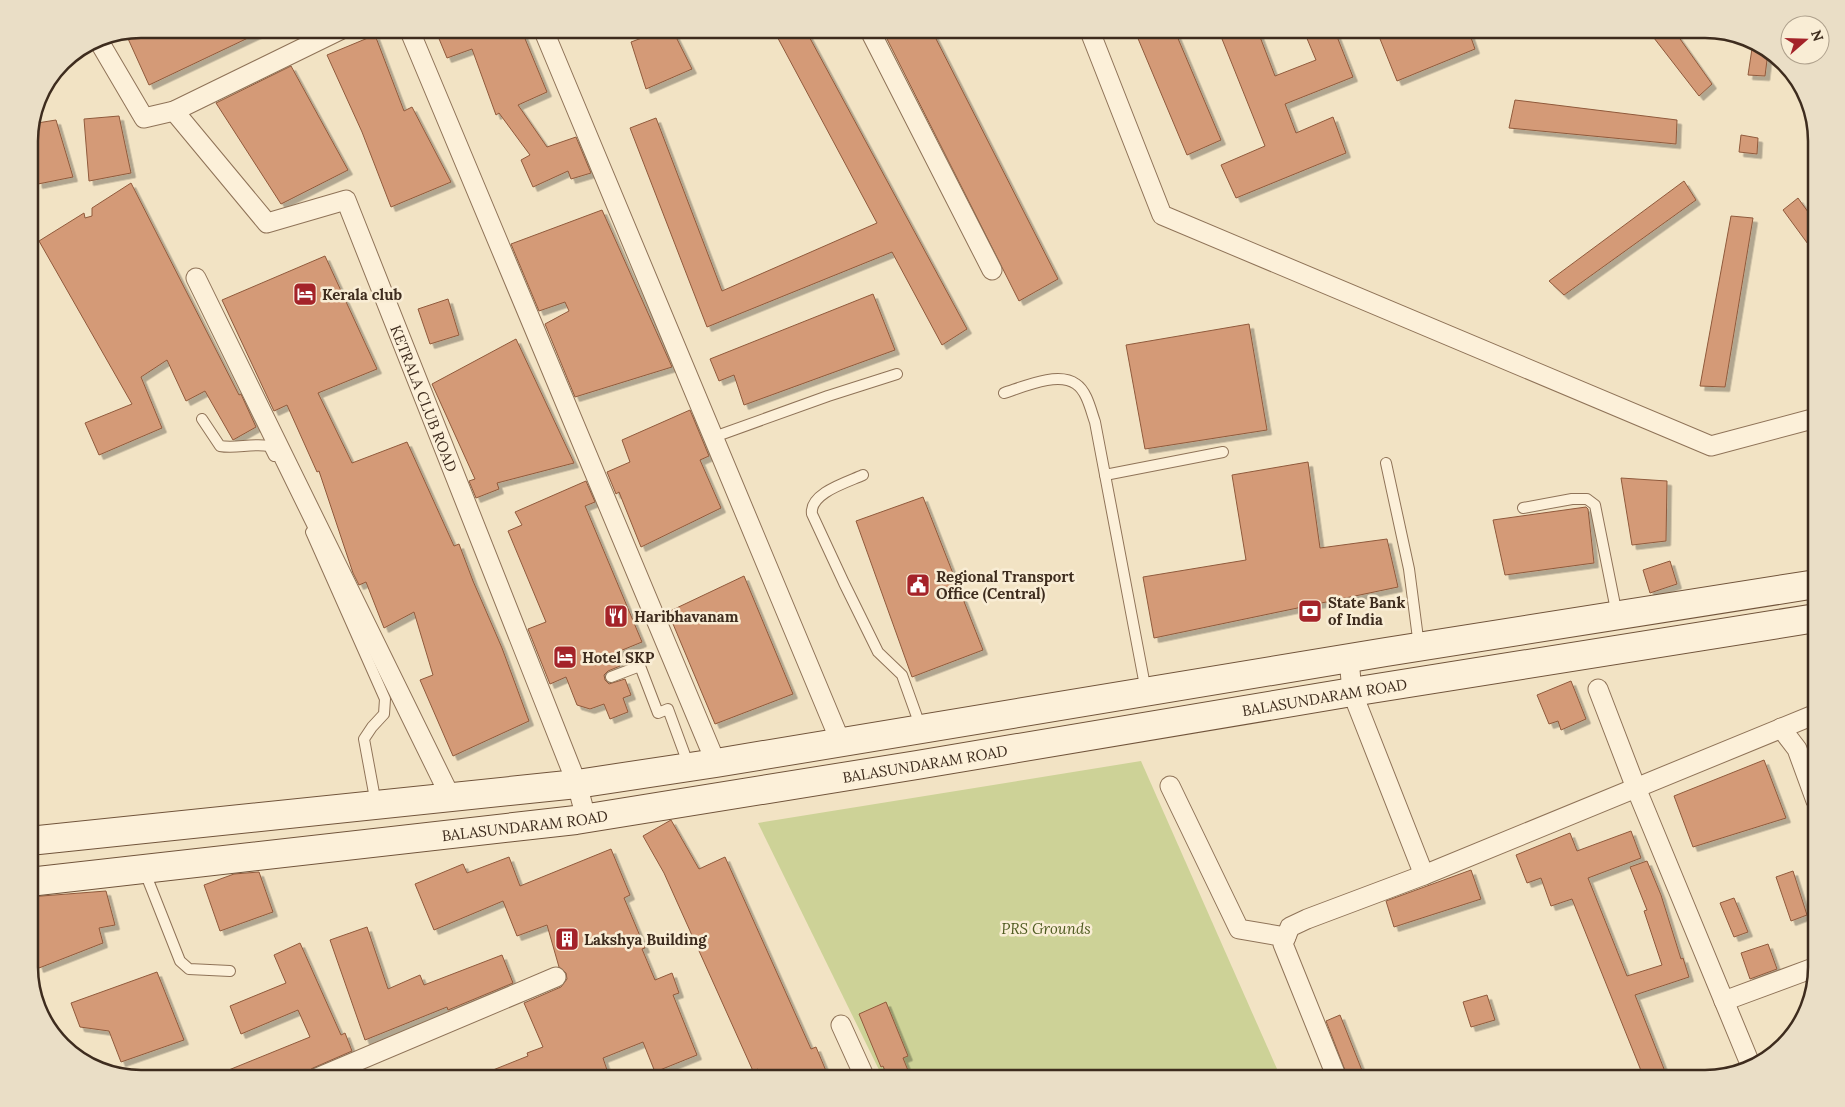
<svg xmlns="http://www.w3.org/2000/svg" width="1845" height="1107" viewBox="0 0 1845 1107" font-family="Lora,serif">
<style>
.green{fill:#cdd297}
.building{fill:#d49a77;stroke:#905a3c;filter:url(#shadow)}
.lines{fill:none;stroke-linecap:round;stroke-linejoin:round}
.lane-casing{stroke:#8f7358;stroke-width:12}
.street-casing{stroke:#8f7358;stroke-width:21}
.secondary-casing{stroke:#71543b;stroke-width:30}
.lane{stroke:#fcf0d9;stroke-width:10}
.street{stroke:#fcf0d9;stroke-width:19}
.secondary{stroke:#fcf0d9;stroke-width:28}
.labels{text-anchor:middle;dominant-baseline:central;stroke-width:5;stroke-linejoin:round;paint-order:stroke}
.poi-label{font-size:15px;font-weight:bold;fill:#3e2c1e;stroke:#f9edd5;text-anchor:start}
.street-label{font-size:15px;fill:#3e2c1e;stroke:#f9edd5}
.park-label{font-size:15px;font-style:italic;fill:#505c22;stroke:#f9edd5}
.rim{fill:none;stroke:#3e2c1e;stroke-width:2.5}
</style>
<defs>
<filter id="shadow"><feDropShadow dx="4.5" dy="4.5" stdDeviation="0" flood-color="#0004"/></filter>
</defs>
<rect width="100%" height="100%" fill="#f2e3c4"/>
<path class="green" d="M 1141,761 L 1281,1078 L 883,1078 L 758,823 Z"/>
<g class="building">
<path d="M 141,29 L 267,29 L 149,85 L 125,32 Z"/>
<path d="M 435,29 L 521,29 L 547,92 L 518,105 L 547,147 L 576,137 L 591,173 L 571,179 L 568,171 L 533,187 L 521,160 L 530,155 L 499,113 L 496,115 L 472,49 L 447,58 Z"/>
<path d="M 666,29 L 672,29 L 692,69 L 646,89 L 631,42 Z"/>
<path d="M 773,29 L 805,29 L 967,329 L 942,345 L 892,252 L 707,327 L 630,128 L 656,118 L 722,291 L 877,223 Z"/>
<path d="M 882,29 L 931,29 L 1058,279 L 1019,301 Z"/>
<path d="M 1134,29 L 1174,29 L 1221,140 L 1187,155 Z"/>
<path d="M 1218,29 L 1257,29 L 1275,76 L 1316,60 L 1303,29 L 1334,29 L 1353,77 L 1285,104 L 1296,133 L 1333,117 L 1346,153 L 1236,198 L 1221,165 L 1265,146 Z"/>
<path d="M 1376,29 L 1468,29 L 1475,49 L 1397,81 Z"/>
<path d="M 1647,29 L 1673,29 L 1712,84 L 1699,96 Z"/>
<path d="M 375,35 L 404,111 L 412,107 L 451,182 L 391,207 L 362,132 L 327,55 Z"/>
<path d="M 1753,42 L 1761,44 L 1768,52 L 1765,76 L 1748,75 Z"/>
<path d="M 291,66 L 348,170 L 281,204 L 216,103 Z"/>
<path d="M 1515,100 L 1677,120 L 1676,144 L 1509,128 Z"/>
<path d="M 119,116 L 131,173 L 89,181 L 84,119 Z"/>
<path d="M 56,120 L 73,177 L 38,184 L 30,129 L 31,124 Z"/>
<path d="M 1741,135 L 1758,138 L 1757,154 L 1739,152 Z"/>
<path d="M 1684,181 L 1696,200 L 1564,295 L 1549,281 Z"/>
<path d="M 131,183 L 239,395 L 241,394 L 256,427 L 233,440 L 205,391 L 186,401 L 167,360 L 141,377 L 162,428 L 99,455 L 85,423 L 132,404 L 39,241 L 84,213 L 85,218 L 92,216 L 92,208 Z"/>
<path d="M 1798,198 L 1816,223 L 1816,255 L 1783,210 Z"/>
<path d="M 602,210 L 672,367 L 575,397 L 545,324 L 569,311 L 565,302 L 539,311 L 511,244 Z"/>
<path d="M 1731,216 L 1753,218 L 1725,387 L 1700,386 Z"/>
<path d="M 325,256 L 377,369 L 318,393 L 352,463 L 407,442 L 454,546 L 459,544 L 473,581 L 502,648 L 529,721 L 453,756 L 420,680 L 433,675 L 414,612 L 384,628 L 366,582 L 359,585 L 353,573 L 319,471 L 317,472 L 287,405 L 274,411 L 222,300 Z"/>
<path d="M 873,294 L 895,350 L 744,405 L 734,375 L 719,381 L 710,359 Z"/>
<path d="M 448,299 L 459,335 L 430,344 L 418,309 Z"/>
<path d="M 1249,324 L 1267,430 L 1145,449 L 1126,345 Z"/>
<path d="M 516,339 L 574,463 L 497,483 L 499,489 L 476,498 L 469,481 L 475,479 L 432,384 Z"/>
<path d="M 690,410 L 709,456 L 700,460 L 721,508 L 641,547 L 619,492 L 616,494 L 607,472 L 630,462 L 622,440 Z"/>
<path d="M 1308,462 L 1320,548 L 1387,539 L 1398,587 L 1154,638 L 1143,577 L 1246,560 L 1232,475 Z"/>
<path d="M 1621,478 L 1667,481 L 1666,541 L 1632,545 Z"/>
<path d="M 586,481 L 595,502 L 585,506 L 642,642 L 615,653 L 620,666 L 608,671 L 604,675 L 605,680 L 609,684 L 625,679 L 631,695 L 623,698 L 628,712 L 610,719 L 604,704 L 590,709 L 577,705 L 566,677 L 550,684 L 528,629 L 546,622 L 508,531 L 522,525 L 515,512 Z"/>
<path d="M 923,497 L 983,650 L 912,677 L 856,521 Z"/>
<path d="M 1586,507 L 1588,509 L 1594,563 L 1505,575 L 1493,520 Z"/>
<path d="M 1670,561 L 1677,584 L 1650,593 L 1643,570 Z"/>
<path d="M 744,576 L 793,694 L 715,724 L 668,612 Z"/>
<path d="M 1571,681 L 1586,719 L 1561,730 L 1558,721 L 1549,724 L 1537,695 Z"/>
<path d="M 1764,760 L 1786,818 L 1693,847 L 1674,796 Z"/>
<path d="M 671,820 L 699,869 L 725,857 L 811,1049 L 816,1047 L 829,1078 L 762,1078 L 758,1069 L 753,1071 L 664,873 L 643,836 Z"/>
<path d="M 1631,831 L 1641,858 L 1588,878 L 1627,976 L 1662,965 L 1644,911 L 1647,910 L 1630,867 L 1647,861 L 1661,895 L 1681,959 L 1683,958 L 1689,977 L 1635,995 L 1666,1074 L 1656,1078 L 1644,1078 L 1572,899 L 1551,906 L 1541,878 L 1527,883 L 1516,855 L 1570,833 L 1577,851 Z"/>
<path d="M 611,849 L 630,895 L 624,898 L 645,948 L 642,949 L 655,980 L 672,973 L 679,993 L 673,995 L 697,1055 L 655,1072 L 643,1042 L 603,1058 L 607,1070 L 585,1078 L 473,1078 L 528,1056 L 527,1053 L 543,1047 L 524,1003 L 561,987 L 567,979 L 566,973 L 559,967 L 547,925 L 517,936 L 503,901 L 434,930 L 415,884 L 463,864 L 467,873 L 509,857 L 520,886 Z"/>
<path d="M 1471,870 L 1481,899 L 1394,927 L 1386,901 Z"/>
<path d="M 1793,871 L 1807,915 L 1791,921 L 1776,877 Z"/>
<path d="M 259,872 L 273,912 L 220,931 L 204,885 L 234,874 Z"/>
<path d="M 106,891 L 115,925 L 99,928 L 103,943 L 39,968 L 29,936 L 29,897 Z"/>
<path d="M 1734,898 L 1748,932 L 1734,937 L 1720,903 Z"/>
<path d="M 367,927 L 388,989 L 420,975 L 424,985 L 502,955 L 513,983 L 448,1010 L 447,1007 L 365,1040 L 330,940 Z"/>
<path d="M 300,943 L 341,1035 L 345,1033 L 352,1051 L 313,1068 L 308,1071 L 306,1076 L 301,1078 L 209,1078 L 310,1037 L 298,1010 L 241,1034 L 230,1006 L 286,983 L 274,955 Z"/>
<path d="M 1768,944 L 1777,969 L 1750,979 L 1741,953 Z"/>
<path d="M 157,972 L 184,1040 L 121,1062 L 109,1031 L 80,1027 L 71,1003 Z"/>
<path d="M 1487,995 L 1495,1020 L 1471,1027 L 1463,1002 Z"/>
<path d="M 886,1002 L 908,1056 L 903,1058 L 911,1078 L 888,1078 L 883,1066 L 881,1067 L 859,1014 Z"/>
<path d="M 1340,1015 L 1365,1078 L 1348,1078 L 1326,1021 Z"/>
</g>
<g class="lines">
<g class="lane-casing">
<g id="lane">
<path d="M 1004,393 C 1023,387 1058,371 1076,384 C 1087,391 1091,411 1095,422 L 1146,691"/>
<path d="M 202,419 L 220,446 C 236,449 251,443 269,446 L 274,456"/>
<path d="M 714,437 L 828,396 L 897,374"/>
<path d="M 1386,463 L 1409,569 L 1419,646"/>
<path d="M 863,475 C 848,482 809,493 812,514 L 844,583 L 878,652 L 902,675 L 921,728"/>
<path d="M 1105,475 L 1223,452"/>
<path d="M 1523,508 L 1572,499 L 1587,499 L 1595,505 L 1617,615"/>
<path d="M 311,532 L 385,699 L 384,714 L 372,727 L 364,739 L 376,804"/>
<path d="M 611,677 L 640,666 L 658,713 L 668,709 L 689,766"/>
<path d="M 144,870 L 180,961 L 189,969 L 230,971"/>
</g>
</g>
<g class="street-casing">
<g id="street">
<path d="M 409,29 L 716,763"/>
<path d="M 543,29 L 841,743"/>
<path d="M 869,29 L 992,270"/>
<path d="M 1089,29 L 1162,215 L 1711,446 L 1816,418"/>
<path d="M 97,38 L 144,118 L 174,111 L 342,29"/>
<path id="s1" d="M 174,111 L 267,223 L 346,200 L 577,784 L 586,818"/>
<path d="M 196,278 L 451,798"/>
<path d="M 1349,659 L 1352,692 L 1424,875"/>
<path d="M 1598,689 L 1636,788 L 1751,1066"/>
<path d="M 1781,728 L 1797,749 L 1816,801"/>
<path d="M 1170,786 L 1239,929 L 1286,937"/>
<path d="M 1724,1001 L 1816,967"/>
<path d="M 841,1025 L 865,1078"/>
<path d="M 317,1078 L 556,977"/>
<path d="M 1337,1078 L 1283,944 L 1290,927 L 1307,919 L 1424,875 L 1816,714"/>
</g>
</g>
<g class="secondary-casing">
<g id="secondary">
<path d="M 29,841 L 577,784 L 716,763 L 1386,652 L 1816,584"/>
<path id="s2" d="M 29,882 L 576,820 L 917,765 L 1352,692 L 1816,618"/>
</g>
</g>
<use href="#lane" class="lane"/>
<use href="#street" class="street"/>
<use href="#secondary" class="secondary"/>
</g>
<defs>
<g id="hotel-square" transform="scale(1.25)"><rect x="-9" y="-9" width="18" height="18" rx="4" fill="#a42329" stroke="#f9edd5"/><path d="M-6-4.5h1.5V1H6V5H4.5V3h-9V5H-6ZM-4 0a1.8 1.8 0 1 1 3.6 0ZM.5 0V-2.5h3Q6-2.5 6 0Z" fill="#fff"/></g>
<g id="civic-square" transform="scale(1.25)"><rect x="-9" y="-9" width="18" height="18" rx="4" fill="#a42329" stroke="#f9edd5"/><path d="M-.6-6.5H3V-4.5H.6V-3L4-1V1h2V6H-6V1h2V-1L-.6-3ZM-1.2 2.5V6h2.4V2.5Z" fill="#fff"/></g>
<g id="bank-square" transform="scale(1.25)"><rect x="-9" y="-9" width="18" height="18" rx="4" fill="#a42329" stroke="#f9edd5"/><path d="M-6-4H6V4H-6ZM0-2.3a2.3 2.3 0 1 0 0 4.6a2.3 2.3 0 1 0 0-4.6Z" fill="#fff"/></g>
<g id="restaurant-square" transform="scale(1.25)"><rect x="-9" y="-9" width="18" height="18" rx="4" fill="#a42329" stroke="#f9edd5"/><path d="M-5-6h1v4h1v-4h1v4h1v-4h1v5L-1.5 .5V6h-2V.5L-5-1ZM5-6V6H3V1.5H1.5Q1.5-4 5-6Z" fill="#fff"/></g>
<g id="building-square" transform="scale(1.25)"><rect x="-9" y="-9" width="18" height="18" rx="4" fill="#a42329" stroke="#f9edd5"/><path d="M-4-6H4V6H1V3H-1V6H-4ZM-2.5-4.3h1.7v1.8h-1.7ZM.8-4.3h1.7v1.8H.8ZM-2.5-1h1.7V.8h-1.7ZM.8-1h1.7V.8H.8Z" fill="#fff"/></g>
</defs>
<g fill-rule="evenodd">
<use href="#hotel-square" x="305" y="294"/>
<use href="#civic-square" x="918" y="585"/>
<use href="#bank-square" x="1310" y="611"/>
<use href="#restaurant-square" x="616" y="616"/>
<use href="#hotel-square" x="565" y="657"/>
<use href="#building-square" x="567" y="939"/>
</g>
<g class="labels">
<g class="poi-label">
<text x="322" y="294">Kerala club</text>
<text x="936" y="576">Regional Transport<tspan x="936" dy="17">Office (Central)</tspan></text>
<text x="1328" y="602">State Bank<tspan x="1328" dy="17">of India</tspan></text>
<text x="634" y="616">Haribhavanam</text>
<text x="582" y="657">Hotel SKP</text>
<text x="584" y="939">Lakshya Building</text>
</g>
<g class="street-label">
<text stroke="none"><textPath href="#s1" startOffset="441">KETRALA CLUB ROAD</textPath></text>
<text stroke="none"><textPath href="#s2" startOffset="1309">BALASUNDARAM ROAD</textPath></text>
<text stroke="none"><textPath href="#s2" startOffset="904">BALASUNDARAM ROAD</textPath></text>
<text stroke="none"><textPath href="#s2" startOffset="499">BALASUNDARAM ROAD</textPath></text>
</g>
<g class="park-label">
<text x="1046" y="928">PRS Grounds</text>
</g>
</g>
<path d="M0 0H1845V1107H0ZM141 38H1705A103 103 0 0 1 1808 141V967A103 103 0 0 1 1705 1070H141A103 103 0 0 1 38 967V141A103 103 0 0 1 141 38Z" fill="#eadec6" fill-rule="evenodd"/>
<path class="rim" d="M141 38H1705A103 103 0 0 1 1808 141V967A103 103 0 0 1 1705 1070H141A103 103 0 0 1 38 967V141A103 103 0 0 1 141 38Z"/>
<g transform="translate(1805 40) rotate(70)"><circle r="24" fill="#f9edd5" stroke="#aea08c"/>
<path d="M0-4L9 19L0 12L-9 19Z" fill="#a42329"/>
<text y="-8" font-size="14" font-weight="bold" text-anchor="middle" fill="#3e2c1e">N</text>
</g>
</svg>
